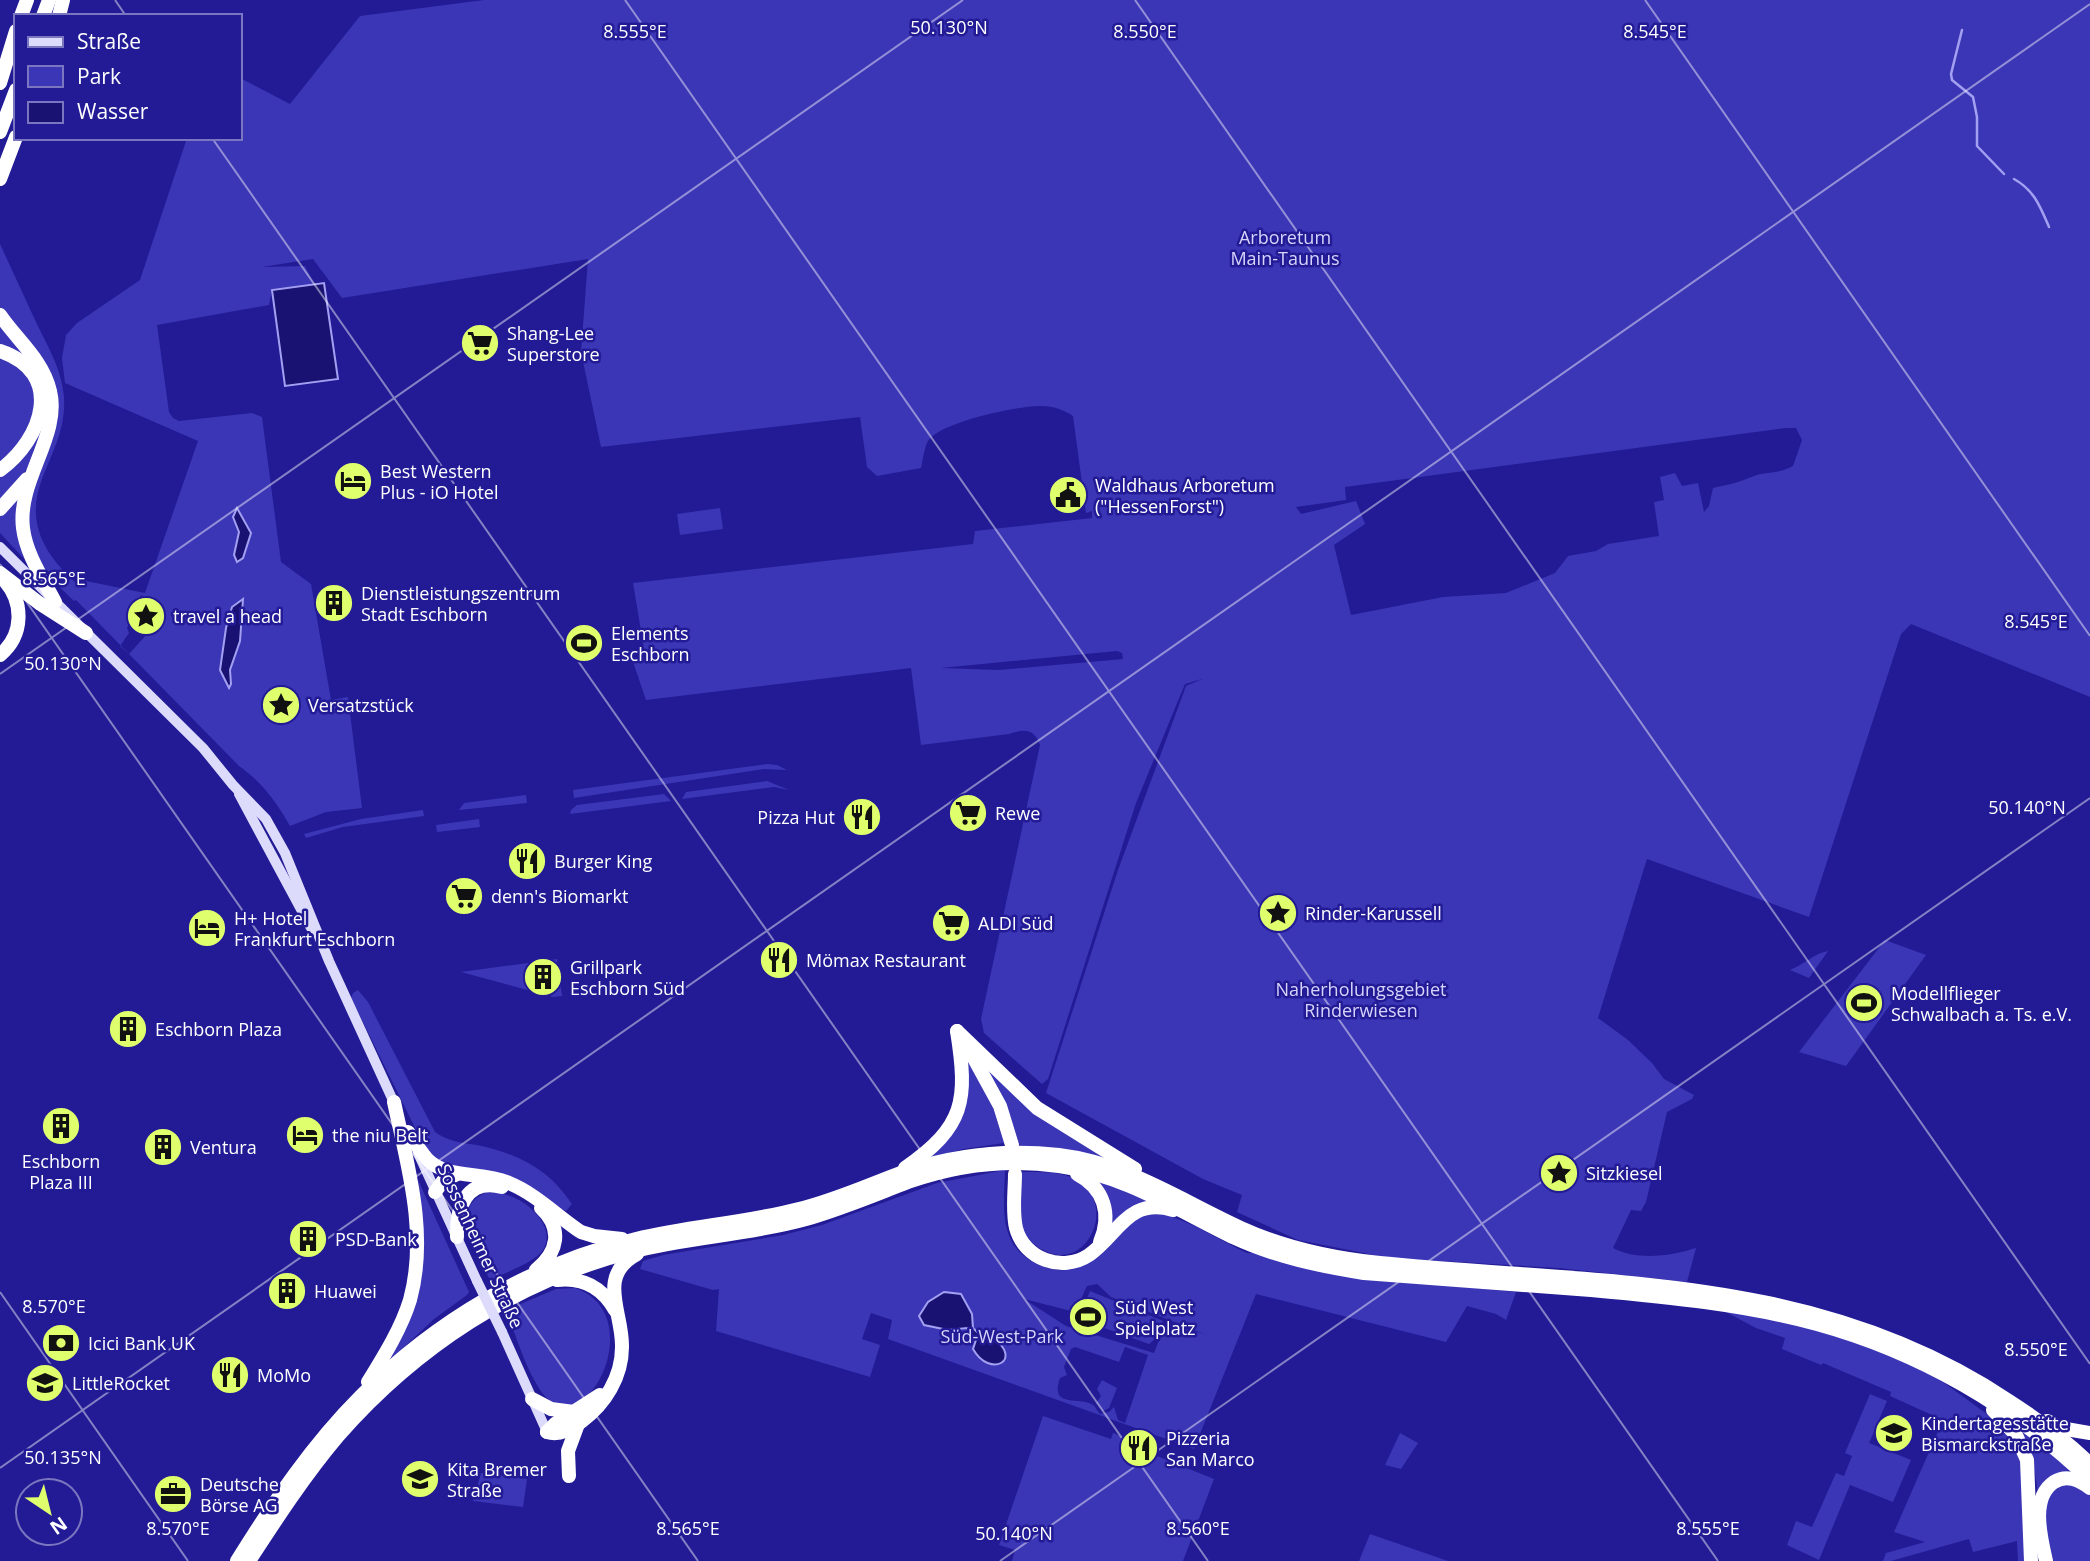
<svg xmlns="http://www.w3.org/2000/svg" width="2090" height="1561" viewBox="0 0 2090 1561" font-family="'Open Sans',sans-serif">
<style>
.green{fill:#3b36b6;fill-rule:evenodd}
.water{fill:#191273;stroke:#a3a0f2;stroke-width:2}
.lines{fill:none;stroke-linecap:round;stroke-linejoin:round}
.stream{stroke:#a3a0f2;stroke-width:2.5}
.secondary{stroke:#dddbfb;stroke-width:10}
.highway{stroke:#fff;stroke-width:14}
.secondary-bridge{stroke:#dddbfb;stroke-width:10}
.ticks{fill:none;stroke:#fff;stroke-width:2;stroke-opacity:0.45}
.labels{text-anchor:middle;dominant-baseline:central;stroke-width:5;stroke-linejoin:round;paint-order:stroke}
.park-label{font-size:18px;fill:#d6d4fb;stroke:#221b95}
.poi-label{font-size:18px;fill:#fff;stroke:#221b95;text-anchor:start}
.street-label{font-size:18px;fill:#fff;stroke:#221b95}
.ticks-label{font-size:18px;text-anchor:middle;fill:#fff;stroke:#221b95;stroke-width:5;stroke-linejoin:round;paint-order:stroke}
</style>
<rect width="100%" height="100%" fill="#221b95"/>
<g class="green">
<path d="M 484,0 L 2090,0 L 2090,697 L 1911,624 L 1901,634 L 1809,917 L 1647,859 L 1598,1018 L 1628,1040 L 1652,1063 L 1664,1079 L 1694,1095 L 1692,1099 L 1667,1112 L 1646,1202 L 1641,1211 L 1631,1210 L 1613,1248 C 1638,1261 1670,1256 1696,1248 L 1687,1282 L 1559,1268 L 1389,1258 L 1298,1240 L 1237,1212 L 1242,1195 L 1203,1179 L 1046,1093 L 1118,870 L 1186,686 L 1202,679 L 1185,684 L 1136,803 L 1048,1079 L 1042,1084 L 984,1033 L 981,1019 L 1040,745 C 1034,728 1024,729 1009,734 L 921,745 L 911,668 L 646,700 L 632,659 L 645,655 L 633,583 L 973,544 L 975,531 L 1092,518 L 1092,511 L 1086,513 L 1073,416 C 1064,410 1053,406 1042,406 C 1020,405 939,422 928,441 C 924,448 923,460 921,468 L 877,476 L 867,467 L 860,417 L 601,447 L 581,352 L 588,259 L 342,298 L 313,259 L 262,267 L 305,266 L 314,284 L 272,290 L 269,305 L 157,325 L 169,412 L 173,418 L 179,421 L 252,413 L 262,417 L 281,562 L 311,584 L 331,700 L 348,697 L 362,808 L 326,812 L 290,826 C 277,803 261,781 239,766 L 76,600 L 74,601 L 46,574 L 34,552 L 27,513 L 56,399 L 0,308 L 0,244 C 12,270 24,296 36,322 C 48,347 62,370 64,397 C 66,428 53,451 42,479 C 25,523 45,555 76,583 L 81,580 L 145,593 L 198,441 L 65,383 L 62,358 L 66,335 L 77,323 L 140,280 L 187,138 L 240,138 L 240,78 L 290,104 L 360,16 ZM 1786,428 L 1796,428 L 1802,440 L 1793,466 C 1776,475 1768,471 1754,476 C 1740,482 1727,485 1713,488 L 1709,506 L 1704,512 L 1698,483 L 1682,486 L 1675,473 L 1660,477 L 1664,500 L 1654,502 L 1659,536 L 1608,544 L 1596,551 L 1568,556 L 1555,573 L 1506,593 L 1443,597 L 1351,615 L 1334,545 L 1365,524 L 1356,501 L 1301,514 L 1296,507 L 1346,500 L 1345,487 ZM 141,595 L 154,604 L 164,615 L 129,654 L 120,646 L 129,633 L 127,628 ZM 1117,651 L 1122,653 L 1123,659 L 999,670 L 941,668 Z"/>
<path d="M 0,321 C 14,340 31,356 42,377 C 62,418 28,475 0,504 L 0,474 C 49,436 69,376 0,346 Z"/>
<path d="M 0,358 C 10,360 15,366 23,373 C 54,400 25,442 0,461 Z"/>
<path d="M 21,493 L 28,563 L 0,533 L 0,514 Z"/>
<path d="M 720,508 L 723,529 L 680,535 L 677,514 Z"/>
<path d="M 767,764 L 777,765 L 787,770 L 764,769 L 574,798 L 573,790 Z"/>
<path d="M 767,781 L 789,790 L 774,787 L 682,799 L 686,792 Z"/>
<path d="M 664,794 L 671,801 L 570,814 L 571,810 L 577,805 Z"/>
<path d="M 526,795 L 527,803 L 459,810 L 464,803 Z"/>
<path d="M 423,810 L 424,816 L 343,827 L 306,838 L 304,834 L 361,819 Z"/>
<path d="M 479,819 L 480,827 L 437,832 L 436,825 Z"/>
<path d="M 1885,940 L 1926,955 L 1846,1066 L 1799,1052 Z"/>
<path d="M 1828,951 L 1809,978 L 1790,970 C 1803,965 1815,953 1828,951 Z"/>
<path d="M 557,959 L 562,996 L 553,997 L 461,972 Z"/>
<path d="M 358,990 L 368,1002 L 435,1132 C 447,1141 462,1143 477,1145 C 518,1154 548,1168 572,1204 L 566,1211 L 444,1165 L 427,1152 L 351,998 L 353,993 Z"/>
<path d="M 964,1052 L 992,1104 L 1004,1143 L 963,1149 L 918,1162 L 946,1141 Z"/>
<path d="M 986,1067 L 1114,1161 C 1082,1151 1053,1145 1020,1146 L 1006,1104 Z"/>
<path d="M 1005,1170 C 1004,1210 997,1247 1041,1266 C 1056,1272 1074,1272 1087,1263 C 1110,1248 1120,1219 1149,1213 C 1171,1209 1225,1243 1247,1253 L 1256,1253 L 1379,1279 L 1516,1292 L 1506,1320 L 1496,1314 L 1467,1306 L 1446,1342 L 1256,1294 L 1194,1449 L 888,1339 L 892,1320 L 871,1313 L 862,1339 L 880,1345 L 870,1377 L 716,1331 L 719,1289 L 713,1290 L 640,1269 L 643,1261 L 663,1255 L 783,1235 L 822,1225 L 937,1183 ZM 1097,1284 L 1111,1297 L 1207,1335 L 1166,1322 L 1154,1353 L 1066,1326 L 1024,1299 L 1075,1312 L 1087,1286 ZM 1075,1347 L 1119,1362 L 1125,1347 L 1148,1355 L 1125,1423 L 1118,1420 L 1114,1407 L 1109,1412 L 1100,1414 C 1097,1411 1096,1407 1093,1405 C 1080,1396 1049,1409 1060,1378 L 1067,1375 L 1064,1367 L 1071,1349 Z"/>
<path d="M 1022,1172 C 1039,1172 1060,1171 1075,1179 C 1118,1201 1090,1270 1047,1252 C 1037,1248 1029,1241 1024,1231 C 1017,1214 1021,1190 1022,1172 Z"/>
<path d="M 1091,1178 L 1168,1206 L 1106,1231 C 1110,1205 1114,1195 1091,1178 Z"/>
<path d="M 418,1180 L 469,1292 L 467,1295 L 434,1319 L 384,1366 L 415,1301 L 415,1183 Z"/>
<path d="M 488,1192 C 495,1193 503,1193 510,1196 C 529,1202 557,1228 543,1250 C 535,1262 503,1274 490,1280 C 477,1254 446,1207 488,1192 Z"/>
<path d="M 575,1288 C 650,1313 588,1445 544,1395 C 527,1374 516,1335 506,1310 L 556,1289 Z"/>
<path d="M 1090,1291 L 1163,1321 L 1156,1338 L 1149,1344 L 1079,1319 Z"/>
<path d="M 1722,1310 L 1819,1330 L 1901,1359 L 1943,1382 L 1999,1423 L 2007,1431 L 2021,1455 L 2027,1561 L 2018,1561 L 2017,1541 L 1973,1552 L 1969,1539 L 1891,1561 L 1883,1561 L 1886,1553 L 1925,1542 L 1894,1532 L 1943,1420 L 1890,1396 L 1891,1392 L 1823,1363 L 1821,1365 L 1782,1349 L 1785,1338 L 1756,1328 Z"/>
<path d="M 1102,1380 L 1117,1388 L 1109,1408 L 1103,1411 L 1096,1403 L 1101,1396 L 1097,1389 Z"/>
<path d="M 1870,1394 L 1887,1401 L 1869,1443 L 1911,1460 L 1893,1502 L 1850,1485 L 1819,1560 L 1787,1545 L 1796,1521 L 1812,1527 L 1836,1473 L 1844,1476 L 1852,1456 L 1845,1453 Z"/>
<path d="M 1043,1416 L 1111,1439 L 1113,1433 L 1154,1448 L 1152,1454 L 1214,1479 L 1183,1561 L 1012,1561 L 1015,1550 L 999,1545 Z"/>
<path d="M 2006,1420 L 2036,1437 L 2072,1470 C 2053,1472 2045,1479 2038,1496 C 2033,1454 2032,1452 2006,1420 Z"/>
<path d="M 1400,1433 L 1418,1443 L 1401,1469 L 1385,1465 Z"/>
<path d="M 481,1473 L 527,1479 L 523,1507 L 473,1501 Z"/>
<path d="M 2077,1482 L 2090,1494 L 2090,1561 L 2051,1561 C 2048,1540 2035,1493 2060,1483 C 2065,1481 2073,1482 2077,1482 Z"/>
<path d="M 1370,1534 L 1448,1561 L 1359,1561 Z"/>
</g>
<g class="water">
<path d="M 324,283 L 338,379 L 285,386 L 272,290 Z"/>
<path d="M 237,508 L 251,533 L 243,558 L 237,562 L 234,555 L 239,532 L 233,517 Z"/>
<path d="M 243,599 L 240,641 L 230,670 L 231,684 L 229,688 L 220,670 L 226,628 L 232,607 Z"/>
<path d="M 944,1292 L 961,1294 L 972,1314 L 973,1328 L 983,1338 L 993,1338 C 1024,1360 990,1379 973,1349 L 976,1340 L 967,1328 L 948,1330 L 924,1325 L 919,1316 L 928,1302 Z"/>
</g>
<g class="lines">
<g class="stream">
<path d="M 1962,30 L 1951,74 L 1952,80 L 1973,97 L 1977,117 L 1977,146 L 2004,174"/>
<path d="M 2014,179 C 2034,190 2040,206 2049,227"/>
</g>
<g class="secondary">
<path d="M 0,547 L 203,748 L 233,785 L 266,819 L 285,853 L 329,961 L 396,1107"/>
<path d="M 239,794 L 311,928"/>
<path d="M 418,1153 L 477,1281"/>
<path d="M 502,1332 L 547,1432"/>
</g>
<g class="highway">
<path d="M 21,16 L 27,0"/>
<path d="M 43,16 L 49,0"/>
<path d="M 59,16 L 63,0"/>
<path d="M 0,83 L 16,31"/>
<path d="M 0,132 L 16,90"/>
<path d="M 0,179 L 16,137"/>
<path d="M 0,315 C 17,340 43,360 50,391 C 61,436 17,480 23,528 C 26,554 43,579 55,602"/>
<path d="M 0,351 C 65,373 43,439 0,470"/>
<path d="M 0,509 L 27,479"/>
<path d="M 0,573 L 39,603 L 86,633"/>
<path d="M 0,655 C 24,635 24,602 4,580"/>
<path d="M 957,1031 L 1037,1108 L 1135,1169"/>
<path d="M 971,1053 L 1000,1106 L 1012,1145"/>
<path d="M 408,1132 C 414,1141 420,1151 427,1159 C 447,1180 482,1171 509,1183 C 536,1194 557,1216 581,1232 L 594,1236 L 622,1239"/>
<path d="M 905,1168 C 965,1126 968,1101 957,1031"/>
<path d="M 1015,1174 C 1015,1191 1012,1211 1016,1228 C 1024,1259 1062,1273 1089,1255 C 1119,1234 1128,1197 1173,1210"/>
<path d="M 1077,1174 C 1104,1188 1112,1214 1100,1242"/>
<path d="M 435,1192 L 443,1181 L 457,1174"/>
<path d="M 457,1237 C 456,1209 466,1177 502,1187"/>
<path d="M 536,1270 C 558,1252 563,1229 541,1208"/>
<path d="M 557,1280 C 582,1277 602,1287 615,1310"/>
<path d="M 368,1382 C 384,1356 401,1329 410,1300 C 428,1234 408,1167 394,1102"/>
<path d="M 532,1399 L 551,1409 L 574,1412"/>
<path d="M 1993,1410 L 2016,1435 L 2027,1460 L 2031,1561"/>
<path d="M 2047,1421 L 2066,1429 L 2090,1433"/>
<path d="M 547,1432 C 560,1436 571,1429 582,1421 C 605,1404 622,1377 622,1347 C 623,1312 596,1276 637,1254"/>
<path d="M 547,1432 L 555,1424 L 600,1395"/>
<path d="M 569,1476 L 568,1451 L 578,1424"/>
<path d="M 237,1561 C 273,1503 312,1445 361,1396 C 435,1321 533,1263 636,1239 C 690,1226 745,1223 799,1209 C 836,1200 870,1184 906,1171 C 955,1155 1007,1149 1059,1155 C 1126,1163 1180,1200 1241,1228 C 1285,1248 1332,1258 1380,1263 C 1601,1285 1816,1272 2009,1401 C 2037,1419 2066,1440 2090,1464"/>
<path d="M 249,1561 C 277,1518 305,1475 338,1436 C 415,1348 516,1281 631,1252 C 688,1237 749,1235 806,1219 C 841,1209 874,1195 908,1182 C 956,1165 1009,1159 1059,1166 C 1125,1175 1177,1210 1235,1238 C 1276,1257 1320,1266 1364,1273 C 1440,1279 1516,1284 1591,1290 C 1667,1297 1743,1304 1817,1324 C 1919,1352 2013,1406 2090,1480"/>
<path d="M 2046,1561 C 2041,1538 2030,1498 2054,1482 C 2067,1474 2079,1480 2090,1488"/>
</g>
<path class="secondary-bridge" d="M 477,1281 L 502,1332"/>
</g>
<path class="ticks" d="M 115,0 L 126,16M 625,0 L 1718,1561M 1135,0 L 2090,1364M 1645,0 L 2090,636M 212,138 L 1208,1561M 0,564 L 698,1561M 0,674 L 963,0M 0,1292 L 188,1561M 0,1468 L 2090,4M 1000,1561 L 2090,798"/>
<defs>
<g id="supermarket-disc" transform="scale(2.0125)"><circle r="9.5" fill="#e0ff6c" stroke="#221b95"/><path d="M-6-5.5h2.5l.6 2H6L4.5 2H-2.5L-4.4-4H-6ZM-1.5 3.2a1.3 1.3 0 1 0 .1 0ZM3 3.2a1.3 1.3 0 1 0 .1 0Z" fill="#111"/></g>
<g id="hotel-disc" transform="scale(2.0125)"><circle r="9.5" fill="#e0ff6c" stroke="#221b95"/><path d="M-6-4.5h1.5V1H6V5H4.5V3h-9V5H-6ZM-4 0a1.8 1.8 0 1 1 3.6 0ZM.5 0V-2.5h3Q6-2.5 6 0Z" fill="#111"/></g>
<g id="civic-disc" transform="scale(2.0125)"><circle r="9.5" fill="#e0ff6c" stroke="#221b95"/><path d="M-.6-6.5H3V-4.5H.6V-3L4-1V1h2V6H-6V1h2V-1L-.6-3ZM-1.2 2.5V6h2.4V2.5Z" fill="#111"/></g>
<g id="building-disc" transform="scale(2.0125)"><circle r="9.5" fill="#e0ff6c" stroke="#221b95"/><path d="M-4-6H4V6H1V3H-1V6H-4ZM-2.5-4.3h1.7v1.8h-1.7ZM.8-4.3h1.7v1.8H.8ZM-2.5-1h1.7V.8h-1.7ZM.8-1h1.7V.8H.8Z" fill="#111"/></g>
<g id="sight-disc" transform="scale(2.0125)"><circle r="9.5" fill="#e0ff6c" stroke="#221b95"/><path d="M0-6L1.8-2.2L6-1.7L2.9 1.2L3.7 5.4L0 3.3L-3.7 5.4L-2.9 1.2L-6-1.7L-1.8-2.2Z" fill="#111"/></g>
<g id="stadium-disc" transform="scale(2.0125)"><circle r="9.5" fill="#e0ff6c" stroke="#221b95"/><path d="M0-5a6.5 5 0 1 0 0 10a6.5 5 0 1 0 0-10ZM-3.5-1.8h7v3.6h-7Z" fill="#111"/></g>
<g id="restaurant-disc" transform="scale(2.0125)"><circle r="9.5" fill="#e0ff6c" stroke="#221b95"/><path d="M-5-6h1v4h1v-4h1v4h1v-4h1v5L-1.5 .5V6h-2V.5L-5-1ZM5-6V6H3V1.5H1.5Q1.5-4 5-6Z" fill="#111"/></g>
<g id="bank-disc" transform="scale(2.0125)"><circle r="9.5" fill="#e0ff6c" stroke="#221b95"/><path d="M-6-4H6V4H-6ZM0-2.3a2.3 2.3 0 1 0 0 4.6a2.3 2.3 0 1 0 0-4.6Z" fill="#111"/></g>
<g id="school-disc" transform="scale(2.0125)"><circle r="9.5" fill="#e0ff6c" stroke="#221b95"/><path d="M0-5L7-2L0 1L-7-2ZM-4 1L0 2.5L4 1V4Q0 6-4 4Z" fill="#111"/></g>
<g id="office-disc" transform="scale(2.0125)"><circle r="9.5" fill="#e0ff6c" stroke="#221b95"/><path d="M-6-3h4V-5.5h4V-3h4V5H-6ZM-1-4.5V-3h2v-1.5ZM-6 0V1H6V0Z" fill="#111"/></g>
</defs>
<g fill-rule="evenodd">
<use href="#supermarket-disc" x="480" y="343"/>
<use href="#hotel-disc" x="353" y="481"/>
<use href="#civic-disc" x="1068" y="495"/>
<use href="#building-disc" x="334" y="603"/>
<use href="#sight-disc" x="146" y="616"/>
<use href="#stadium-disc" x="584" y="643"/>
<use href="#sight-disc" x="281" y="705"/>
<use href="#supermarket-disc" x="968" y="813"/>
<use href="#restaurant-disc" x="862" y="817"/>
<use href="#restaurant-disc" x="527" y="861"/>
<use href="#supermarket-disc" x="464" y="896"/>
<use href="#sight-disc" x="1278" y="913"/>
<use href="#supermarket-disc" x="951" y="923"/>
<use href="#hotel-disc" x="207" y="928"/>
<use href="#restaurant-disc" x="779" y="960"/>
<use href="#building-disc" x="543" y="977"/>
<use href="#stadium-disc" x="1864" y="1003"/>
<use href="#building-disc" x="128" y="1029"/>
<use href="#building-disc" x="61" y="1126"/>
<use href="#hotel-disc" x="305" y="1135"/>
<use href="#building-disc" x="163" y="1147"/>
<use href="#sight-disc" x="1559" y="1173"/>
<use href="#building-disc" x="308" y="1239"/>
<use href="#building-disc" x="287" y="1291"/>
<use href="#stadium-disc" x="1088" y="1317"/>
<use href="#bank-disc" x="61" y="1343"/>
<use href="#restaurant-disc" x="230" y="1375"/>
<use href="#school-disc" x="45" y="1383"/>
<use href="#school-disc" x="1894" y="1433"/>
<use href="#restaurant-disc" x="1139" y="1448"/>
<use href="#school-disc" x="420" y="1479"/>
<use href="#office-disc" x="173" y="1494"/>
</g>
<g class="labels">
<g class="park-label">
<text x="1285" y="237">Arboretum<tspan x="1285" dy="21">Main-Taunus</tspan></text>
<text x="1361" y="989">Naherholungsgebiet<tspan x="1361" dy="21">Rinderwiesen</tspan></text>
<text x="1002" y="1336">Süd-West-Park</text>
</g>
<g class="poi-label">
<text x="507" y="333">Shang-Lee<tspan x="507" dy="21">Superstore</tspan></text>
<text x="380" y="471">Best Western<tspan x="380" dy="21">Plus - iO Hotel</tspan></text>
<text x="1095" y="485">Waldhaus Arboretum<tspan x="1095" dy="21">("HessenForst")</tspan></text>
<text x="361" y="593">Dienstleistungszentrum<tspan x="361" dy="21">Stadt Eschborn</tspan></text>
<text x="173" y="616">travel a head</text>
<text x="611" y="633">Elements<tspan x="611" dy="21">Eschborn</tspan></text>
<text x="308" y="705">Versatzstück</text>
<text x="995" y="813">Rewe</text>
<text x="835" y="817" text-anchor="end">Pizza Hut</text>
<text x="554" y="861">Burger King</text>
<text x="491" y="896">denn's Biomarkt</text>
<text x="1305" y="913">Rinder-Karussell</text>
<text x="234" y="918">H+ Hotel<tspan x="234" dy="21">Frankfurt Eschborn</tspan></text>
<text x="978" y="923">ALDI Süd</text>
<text x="806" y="960">Mömax Restaurant</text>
<text x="570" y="967">Grillpark<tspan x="570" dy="21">Eschborn Süd</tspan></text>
<text x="1891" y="993">Modellflieger<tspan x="1891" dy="21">Schwalbach a. Ts. e.V.</tspan></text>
<text x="155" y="1029">Eschborn Plaza</text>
<text x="332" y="1135">the niu Belt</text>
<text x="190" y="1147">Ventura</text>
<text x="61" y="1161" text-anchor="middle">Eschborn<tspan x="61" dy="21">Plaza III</tspan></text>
<text x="1586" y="1173">Sitzkiesel</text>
<text x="335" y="1239">PSD-Bank</text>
<text x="314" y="1291">Huawei</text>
<text x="1115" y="1307">Süd West<tspan x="1115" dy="21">Spielplatz</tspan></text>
<text x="88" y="1343">Icici Bank UK</text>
<text x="257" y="1375">MoMo</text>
<text x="72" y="1383">LittleRocket</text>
<text x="1921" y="1423">Kindertagesstätte<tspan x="1921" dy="21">Bismarckstraße</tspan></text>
<text x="1166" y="1438">Pizzeria<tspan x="1166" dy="21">San Marco</tspan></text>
<text x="447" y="1469">Kita Bremer<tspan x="447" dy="21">Straße</tspan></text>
<text x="200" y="1484">Deutsche<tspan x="200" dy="21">Börse AG</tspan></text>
</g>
<g class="street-label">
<text transform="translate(481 1246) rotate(65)">Sossenheimer Straße</text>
</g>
</g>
<g class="ticks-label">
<text x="949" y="34">50.130°N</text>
<text x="1145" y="38">8.550°E</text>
<text x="1655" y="38">8.545°E</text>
<text x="635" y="38">8.555°E</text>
<text x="54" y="585">8.565°E</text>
<text x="2036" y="628">8.545°E</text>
<text x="63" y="670">50.130°N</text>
<text x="2027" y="814">50.140°N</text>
<text x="54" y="1313">8.570°E</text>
<text x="2036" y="1356">8.550°E</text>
<text x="63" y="1464">50.135°N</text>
<text x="178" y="1535">8.570°E</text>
<text x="688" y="1535">8.565°E</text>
<text x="1198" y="1535">8.560°E</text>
<text x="1708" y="1535">8.555°E</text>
<text x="1014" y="1540">50.140°N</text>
</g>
<rect x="14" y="14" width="228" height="126" fill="#221b95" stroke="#7a76bf" stroke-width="2"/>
<rect x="28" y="37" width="35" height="10" fill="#dddbfb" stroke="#7a76bf" stroke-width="2"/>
<text x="77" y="49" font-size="21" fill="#ffffff">Straße</text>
<rect x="28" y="66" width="35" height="21" fill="#3b36b6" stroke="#7a76bf" stroke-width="2"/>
<text x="77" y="84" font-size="21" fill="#ffffff">Park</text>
<rect x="28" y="102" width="35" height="21" fill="#191273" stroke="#7a76bf" stroke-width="2"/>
<text x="77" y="119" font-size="21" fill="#ffffff">Wasser</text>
<g transform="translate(49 1512) rotate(145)"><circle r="33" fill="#221b95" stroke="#7a76bf" stroke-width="2"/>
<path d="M0-5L12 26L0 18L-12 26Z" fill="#e0ff6c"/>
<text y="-10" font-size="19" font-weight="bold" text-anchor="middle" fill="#ffffff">N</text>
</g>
</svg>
